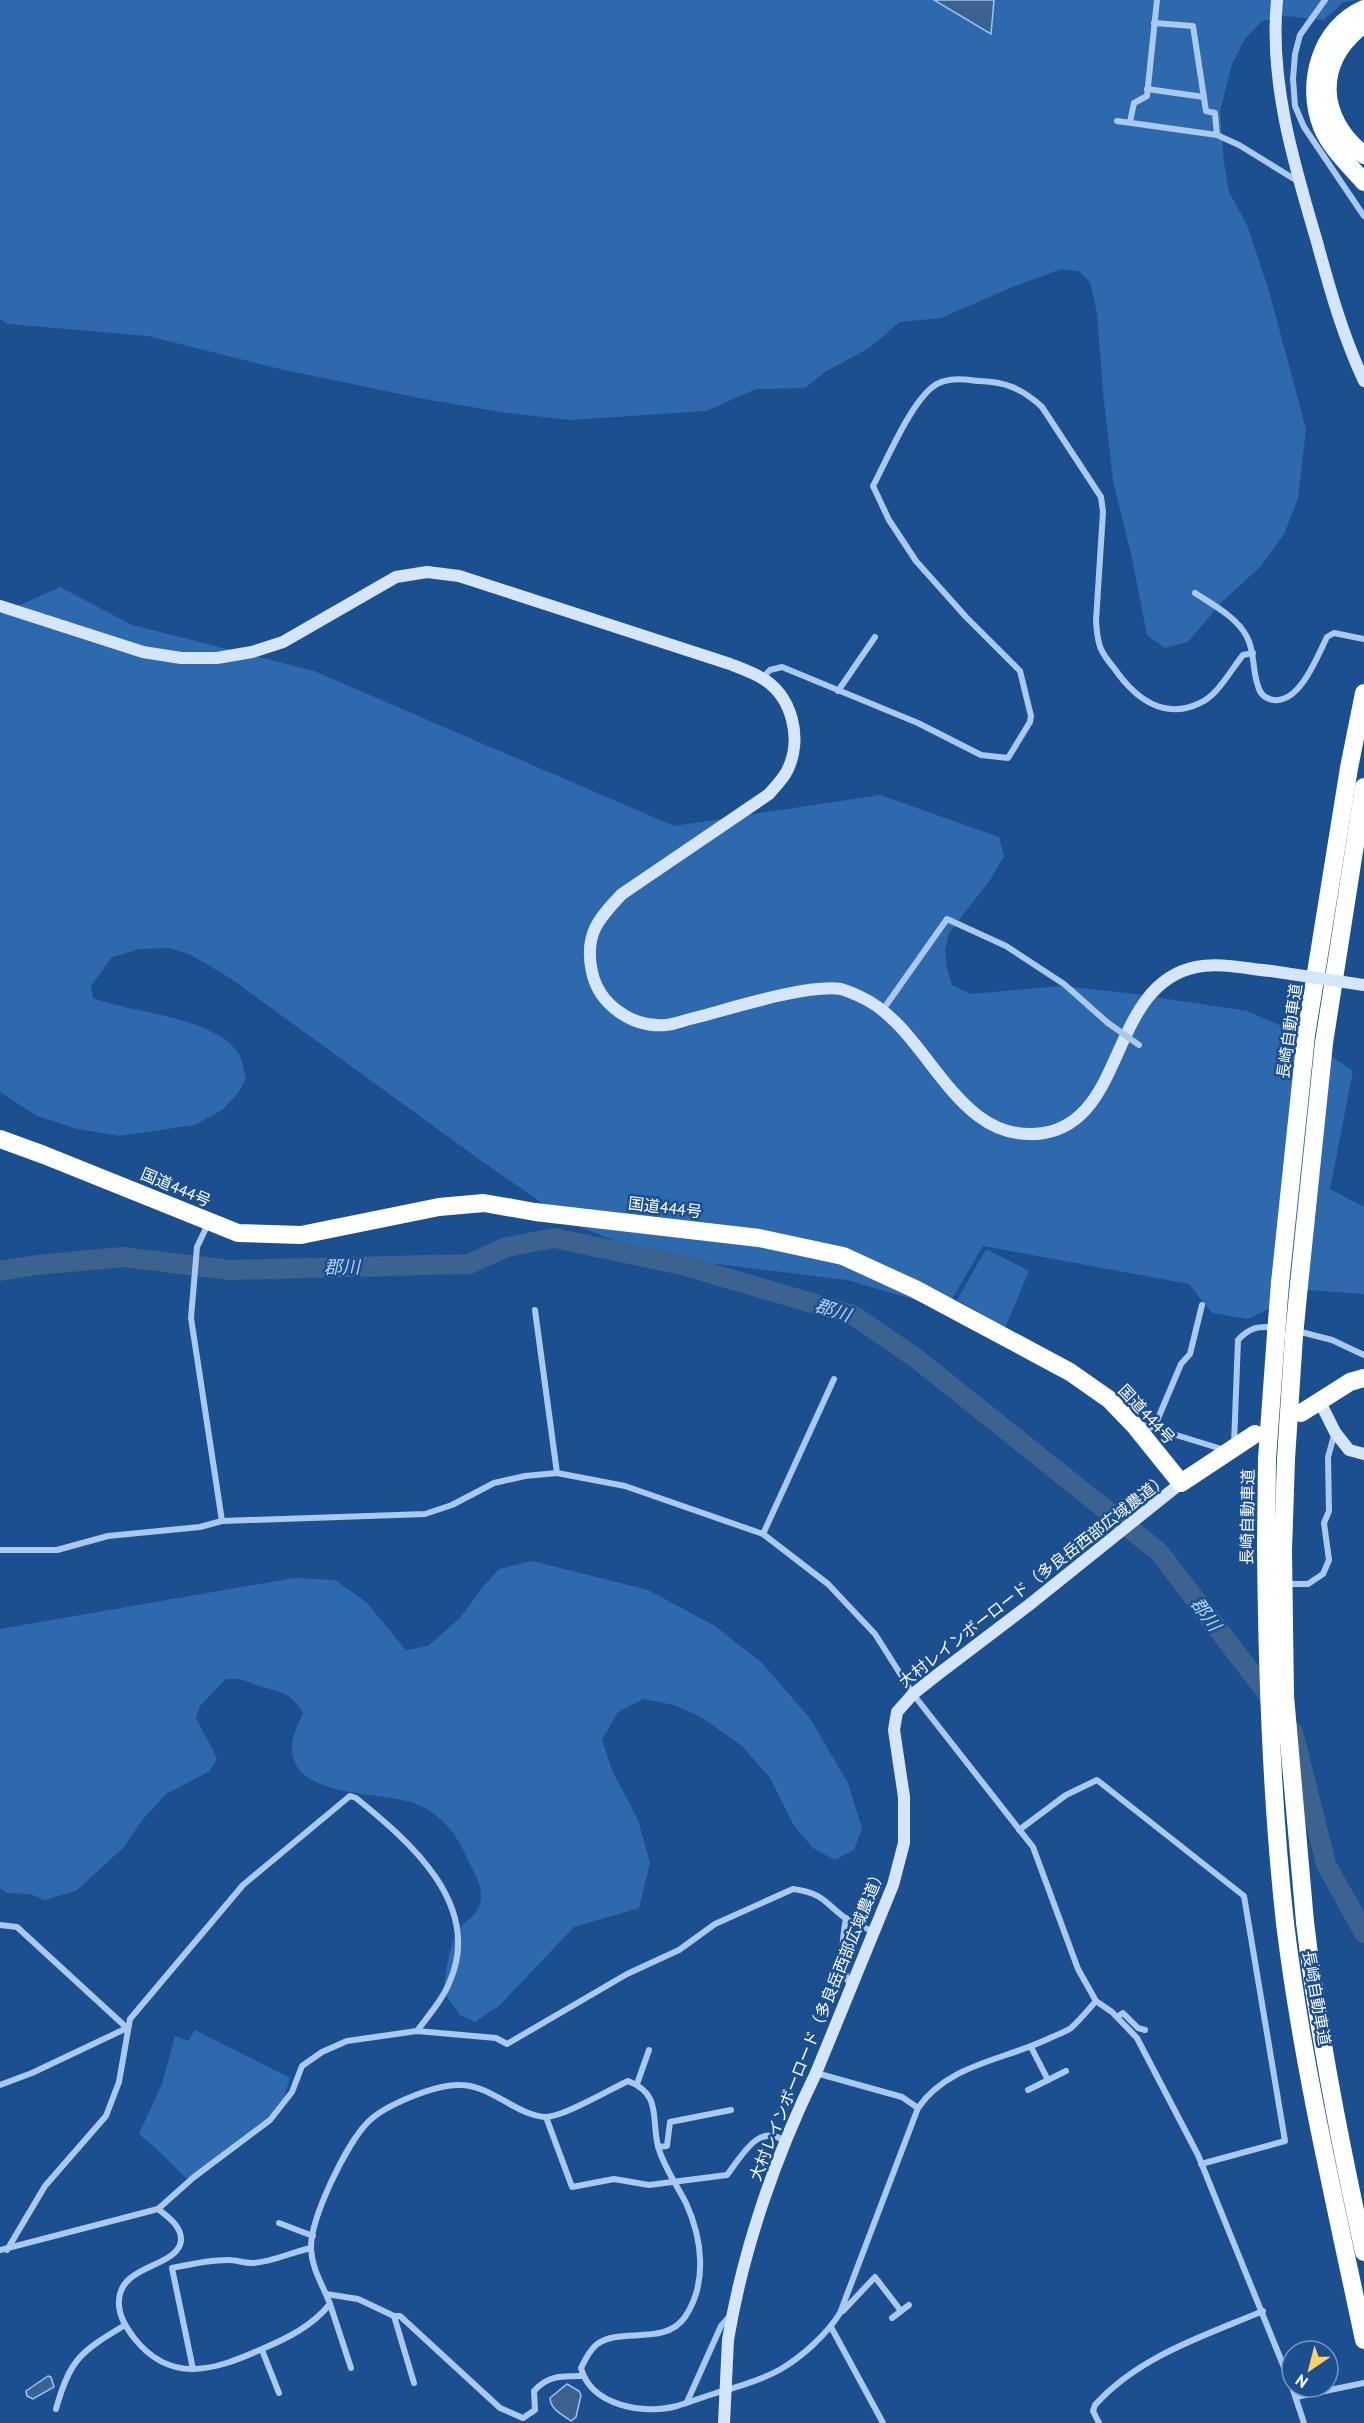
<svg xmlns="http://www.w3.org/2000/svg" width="1364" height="2423" viewBox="0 0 1364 2423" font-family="'PT Sans','Noto Sans JP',sans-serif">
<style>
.green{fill:#2e69ad}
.water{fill:#3c6290;stroke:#9cc4f0;stroke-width:1.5}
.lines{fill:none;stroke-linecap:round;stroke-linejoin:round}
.river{stroke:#3c6290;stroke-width:20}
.street{stroke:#a9c9ee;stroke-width:6}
.secondary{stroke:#d6e6fa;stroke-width:12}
.highway{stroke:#fff;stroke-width:18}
.street-bridge{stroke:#a9c9ee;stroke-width:6}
.secondary-bridge{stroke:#d6e6fa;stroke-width:12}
.highway-bridge{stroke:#fff;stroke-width:18}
.labels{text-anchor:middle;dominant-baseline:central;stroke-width:5;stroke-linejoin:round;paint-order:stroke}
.street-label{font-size:16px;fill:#fff;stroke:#1b4f8f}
.water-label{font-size:18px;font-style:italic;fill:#b5d3f5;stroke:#1b4f8f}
</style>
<rect width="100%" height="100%" fill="#1b4f8f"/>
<g class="green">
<path d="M 0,0 L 1358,0 L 1344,2 L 1324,20 L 1284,16 L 1262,21 L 1245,39 L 1232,64 L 1220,111 L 1224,162 L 1229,192 L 1247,225 L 1269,291 L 1306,429 L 1298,499 L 1284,534 L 1260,567 L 1222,602 L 1188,642 L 1165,648 L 1147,635 L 1132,558 L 1113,481 L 1103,392 L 1097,313 L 1090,282 L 1079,271 L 1061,269 L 1008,289 L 941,318 L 900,322 L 869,348 L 825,372 L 805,388 L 756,389 L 706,411 L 569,420 L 501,412 L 419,398 L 280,369 L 148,336 L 8,324 L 0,319 Z"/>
<path d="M 60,587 L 132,625 L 314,671 L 674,826 L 880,795 L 999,837 L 1004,856 L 990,880 L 949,933 L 945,950 L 947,969 L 952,985 L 971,994 L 1061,986 L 1128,993 L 1247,1011 L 1295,1032 L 1353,1071 L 1330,1189 L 1364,1207 L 1364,1294 L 1308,1290 L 1248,1319 L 1212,1313 L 1189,1284 L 983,1246 L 946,1309 L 847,1280 L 694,1261 L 626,1245 L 572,1224 L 476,1157 L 230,978 L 189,954 L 169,948 L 140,949 L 112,957 L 91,986 L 93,998 C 134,1014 217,1016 240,1056 C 243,1063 244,1072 246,1079 L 239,1092 L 222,1110 L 195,1125 L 119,1136 L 78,1129 L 37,1116 L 0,1092 L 0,614 Z"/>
<path d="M 986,1249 L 1029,1271 L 1005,1328 L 957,1300 Z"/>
<path d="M 532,1561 L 648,1590 L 715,1626 L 762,1663 L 809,1717 L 848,1783 L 862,1828 L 854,1850 L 835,1860 L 813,1848 L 794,1826 L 770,1778 L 742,1746 L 701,1717 L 674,1705 L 643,1699 L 618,1712 L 602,1740 L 612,1770 L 638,1820 L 650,1863 L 639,1908 L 574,1927 L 500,2005 L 475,2022 L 460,2015 L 443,1991 C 446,1973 449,1945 459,1929 C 469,1916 480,1917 481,1896 C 482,1885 472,1869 467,1858 C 456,1834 444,1817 419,1805 C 387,1790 292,1801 292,1748 C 291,1737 299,1723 303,1713 C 290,1692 281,1692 259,1686 C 245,1681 242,1678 226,1679 L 200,1706 L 196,1718 L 217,1758 L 210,1771 L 166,1794 L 144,1818 L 123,1848 L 76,1891 L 45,1900 L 30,1894 L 7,1893 L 0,1888 L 0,1629 L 294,1578 L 335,1580 L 366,1602 L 406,1650 L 428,1646 L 460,1618 L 482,1588 L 499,1569 Z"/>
<path d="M 195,2030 L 290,2078 L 284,2097 L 268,2117 L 187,2179 L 160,2152 L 139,2134 L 162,2084 L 175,2036 L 188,2041 Z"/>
</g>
<g class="water">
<path d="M 934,0 L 994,0 L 991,34 Z"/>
<path d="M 48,2376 L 51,2377 L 54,2387 L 33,2399 L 27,2396 L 26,2391 Z"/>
<path d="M 567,2384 L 579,2391 L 581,2395 L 576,2417 L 571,2421 C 563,2415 550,2409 550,2398 Z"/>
</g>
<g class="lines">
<g class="river">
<path d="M 0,1271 L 37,1265 L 123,1257 L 230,1270 L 469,1264 L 507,1247 L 554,1238 L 682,1265 L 853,1315 L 917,1359 L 1159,1552 L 1276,1705"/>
<path d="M 1293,1732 L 1326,1864 L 1364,1933"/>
</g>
<g class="street">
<path d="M 1325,0 L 1300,35 L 1295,54 L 1293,79 L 1295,106 L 1304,127 L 1364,216"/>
<path d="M 1154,23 L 1193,26 L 1206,111 L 1215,113 L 1217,135"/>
<path d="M 1147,89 L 1204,97"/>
<path d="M 1117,121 L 1217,135 L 1239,145 L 1299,182"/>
<path d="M 1130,122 L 1134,103 L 1147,96 L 1157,0"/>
<path d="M 1195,593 C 1213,605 1237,617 1247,637 C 1255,652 1252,670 1258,686 C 1260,694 1266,699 1274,700 C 1300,703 1317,657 1327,637 L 1334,633 L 1364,639"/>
<path d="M 762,678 L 770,670 L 782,667 L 918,723 L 981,755 L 1008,758 L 1030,722 L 1031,716 L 1020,671 L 966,617 L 916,561 L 889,520 L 873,486 C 887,460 914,394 939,383 C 951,377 967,380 980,381 C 1006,382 1023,389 1042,407 L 1101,497 L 1103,512 L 1096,621 C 1097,631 1097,640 1101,649 C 1104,656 1109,662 1114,668 C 1134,697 1163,721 1200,703 C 1218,695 1230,671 1243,655 L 1253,653"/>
<path d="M 838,691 L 875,637"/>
<path d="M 882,1011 L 947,919 L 1006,946 L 1064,984 L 1108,1023"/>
<path d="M 208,1224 L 197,1247 L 191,1318 L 222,1521"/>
<path d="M 535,1310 L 557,1473"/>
<path d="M 1297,1331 L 1332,1340 L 1364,1355"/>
<path d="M 1140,1424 L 1225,1450"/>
<path d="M 1154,1428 L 1181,1364 L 1190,1354 L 1202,1305"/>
<path d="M 1234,1444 L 1238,1340 C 1249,1328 1259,1325 1275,1328"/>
<path d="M 763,1534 L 834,1379"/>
<path d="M 0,1550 L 57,1550 L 108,1536 L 200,1527 L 222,1521 L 425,1514 L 452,1505 L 494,1483 L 525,1476 L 557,1473 L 625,1486 L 763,1534 L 828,1584 L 875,1634 L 913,1694 L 1033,1847 L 1078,1969 L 1096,2001 L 1112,2012 L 1137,2038 L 1198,2155 L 1292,2387"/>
<path d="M 1286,1584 L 1308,1584 L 1323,1574 L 1329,1560 L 1324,1523 L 1329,1511 L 1328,1457 L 1335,1432"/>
<path d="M 1019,1830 L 1066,1795 L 1097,1780 L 1244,1896 L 1285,2141 L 1201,2164"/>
<path d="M 846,1918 C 842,1940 839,1967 851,1987"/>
<path d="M 0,1925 L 17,1927 L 127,2028"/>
<path d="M 1117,2017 L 1123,2013 L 1138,2028 L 1145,2030"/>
<path d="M 816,2073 L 902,2097 L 918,2108"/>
<path d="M 1048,2080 L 1066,2071"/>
<path d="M 637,2084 L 649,2050"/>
<path d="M 0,2085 L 32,2073 L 127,2028"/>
<path d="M 1028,2090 L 1048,2080 L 1031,2047"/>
<path d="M 546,2117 L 572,2187 L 614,2179 L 649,2185 L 727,2175 C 742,2156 759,2121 786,2142"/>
<path d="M 658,2147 L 667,2146 L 670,2122 L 731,2110"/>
<path d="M 158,2209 C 168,2217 182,2226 181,2241 C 177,2268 120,2264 119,2301 C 118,2315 126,2327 134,2338 C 171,2385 215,2370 262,2349 C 288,2338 312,2326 330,2304 C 323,2285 312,2270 311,2249 C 310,2218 347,2143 368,2122 C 385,2105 436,2084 460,2085 C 491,2085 514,2114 545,2117 C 561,2118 611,2089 628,2081 C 662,2094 651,2118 658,2146 C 663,2166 677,2185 686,2203 C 702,2238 708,2283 685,2317 C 664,2347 620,2326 596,2345 C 589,2351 585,2360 581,2368 C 591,2406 644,2415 677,2406 C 690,2402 703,2397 716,2393 C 738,2387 762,2380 781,2369 C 803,2356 827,2334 840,2313 L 918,2108 C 948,2064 1005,2060 1050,2038 C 1057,2035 1065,2032 1071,2028 C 1080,2020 1088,2010 1096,2001"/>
<path d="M 279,2223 L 313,2236"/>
<path d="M 0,2250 L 158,2209 L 194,2177 L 270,2120 L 292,2092 L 302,2066 L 322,2052 L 347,2041 L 417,2031 L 496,2038 L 507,2044 L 627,1974 L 679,1950 L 715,1924 L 793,1889 C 826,1893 827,1907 851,1922 C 858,1926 867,1929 874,1931"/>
<path d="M 7,2250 L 45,2186 L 106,2116 L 119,2082 L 130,2019 L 243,1885 L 350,1796 L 356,1798 C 409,1841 483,1904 450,1981 C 443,1999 429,2015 417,2031"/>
<path d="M 326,2294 L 358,2299 L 394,2316 L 400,2316 L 500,2408 L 523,2418 L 535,2410 L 534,2391 C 548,2375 562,2376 583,2376"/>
<path d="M 330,2304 L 351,2368"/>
<path d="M 843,2311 L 875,2277 L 901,2311"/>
<path d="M 394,2316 L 414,2383"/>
<path d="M 892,2318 L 909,2305"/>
<path d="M 831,2327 L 883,2423"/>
<path d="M 262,2350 L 279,2393"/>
<path d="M 193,2369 L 172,2268 C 191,2264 209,2260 228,2260 C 236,2260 244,2263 252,2263 C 269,2263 292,2252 311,2248"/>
<path d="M 1292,2387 L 1304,2423"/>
<path d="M 1296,2397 L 1364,2383"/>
<path d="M 687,2402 L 721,2326 L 729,2317"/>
<path d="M 56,2409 C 70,2358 82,2351 125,2325"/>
<path d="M 1099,2423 L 1093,2411 L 1095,2405 C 1139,2356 1204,2336 1263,2311"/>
</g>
<g class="secondary">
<path d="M 1277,0 C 1269,82 1294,164 1317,242 C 1330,290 1343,336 1364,381"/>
<path d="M 0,606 L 143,652 L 181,658 L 217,658 L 252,652 L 283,642 L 396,577 L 427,572 L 459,576 L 730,664 C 740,668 751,672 760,677 C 793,695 803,740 787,771 C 783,779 775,787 769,794 L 622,894 C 598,919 584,935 592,972 C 599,1005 633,1028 666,1025 C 675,1024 685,1020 694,1018 C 729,1009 807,984 841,989 C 848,991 857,995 863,998 C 930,1030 955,1147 1044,1133 C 1127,1119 1109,985 1196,967 C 1220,962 1247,969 1271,971"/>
<path d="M 1320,1402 L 1335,1432 L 1349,1450 L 1364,1454"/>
<path d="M 728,2340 C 743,2249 776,2155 816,2073 L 893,1885 L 904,1843 L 904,1797 L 894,1730 L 897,1712 L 913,1694 L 937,1675 L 1029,1605 L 1181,1483"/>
</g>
<g class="highway">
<path d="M 1364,9 C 1320,28 1305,84 1322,127 C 1330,147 1349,165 1364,182"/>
<path d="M 1364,24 C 1315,61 1316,117 1364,155"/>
<path d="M 0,1139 L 44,1155 L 238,1233 L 301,1235 L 439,1207 L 484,1203 L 535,1212 L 759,1238 L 843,1256 L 915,1289 L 1070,1372 L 1110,1400 L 1135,1426 L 1181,1483 L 1255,1434"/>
<path d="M 1280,1283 L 1306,1035 L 1349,768 L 1364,693"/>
<path d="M 1299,1285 L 1324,1043 L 1364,787"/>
<path d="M 1301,1413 L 1350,1382 L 1364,1378"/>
<path d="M 1266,1544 L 1267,1459 L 1276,1334"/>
<path d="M 1283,1551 L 1286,1459 L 1294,1336"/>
<path d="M 1305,1922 C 1318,2033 1340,2143 1364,2252"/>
<path d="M 1285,1923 C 1302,2063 1335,2202 1364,2340"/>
</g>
<path class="street-bridge" d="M 1108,1023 L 1139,1045"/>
<g class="secondary-bridge">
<path d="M 1271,971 L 1364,985"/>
<path d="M 724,2423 L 728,2340"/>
</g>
<g class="highway-bridge">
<path d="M 1276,1334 L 1280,1283"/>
<path d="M 1294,1336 L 1299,1285"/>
<path d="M 1266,1544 C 1267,1671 1271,1797 1285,1923"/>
<path d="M 1283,1551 L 1285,1696 L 1305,1922"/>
</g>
</g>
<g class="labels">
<g class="street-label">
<text transform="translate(1289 1031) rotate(-82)">長崎自動車道</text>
<text transform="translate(176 1187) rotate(23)">国道444号</text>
<text transform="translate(665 1207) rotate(7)">国道444号</text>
<text transform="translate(1147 1414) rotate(47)">国道444号</text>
<text transform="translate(1247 1517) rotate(-89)">長崎自動車道</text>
<text transform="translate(1033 1580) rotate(-38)">大村レインボーロード（多良岳西部広域農道）</text>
<text transform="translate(1317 1998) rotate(80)">長崎自動車道</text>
<text transform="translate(817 2024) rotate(-68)">大村レインボーロード（多良岳西部広域農道）</text>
</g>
<g class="water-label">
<text transform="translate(342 1267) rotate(-1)">郡川</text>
<text transform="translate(833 1310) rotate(18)">郡川</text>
<text transform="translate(1206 1614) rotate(53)">郡川</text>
</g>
</g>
<g transform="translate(1310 2369) rotate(215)"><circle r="28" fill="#1b4f8f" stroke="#7695bc" stroke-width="1.5"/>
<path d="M0-4.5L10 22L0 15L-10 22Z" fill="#ffd166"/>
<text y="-9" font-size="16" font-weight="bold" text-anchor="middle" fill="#ffffff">N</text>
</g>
</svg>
